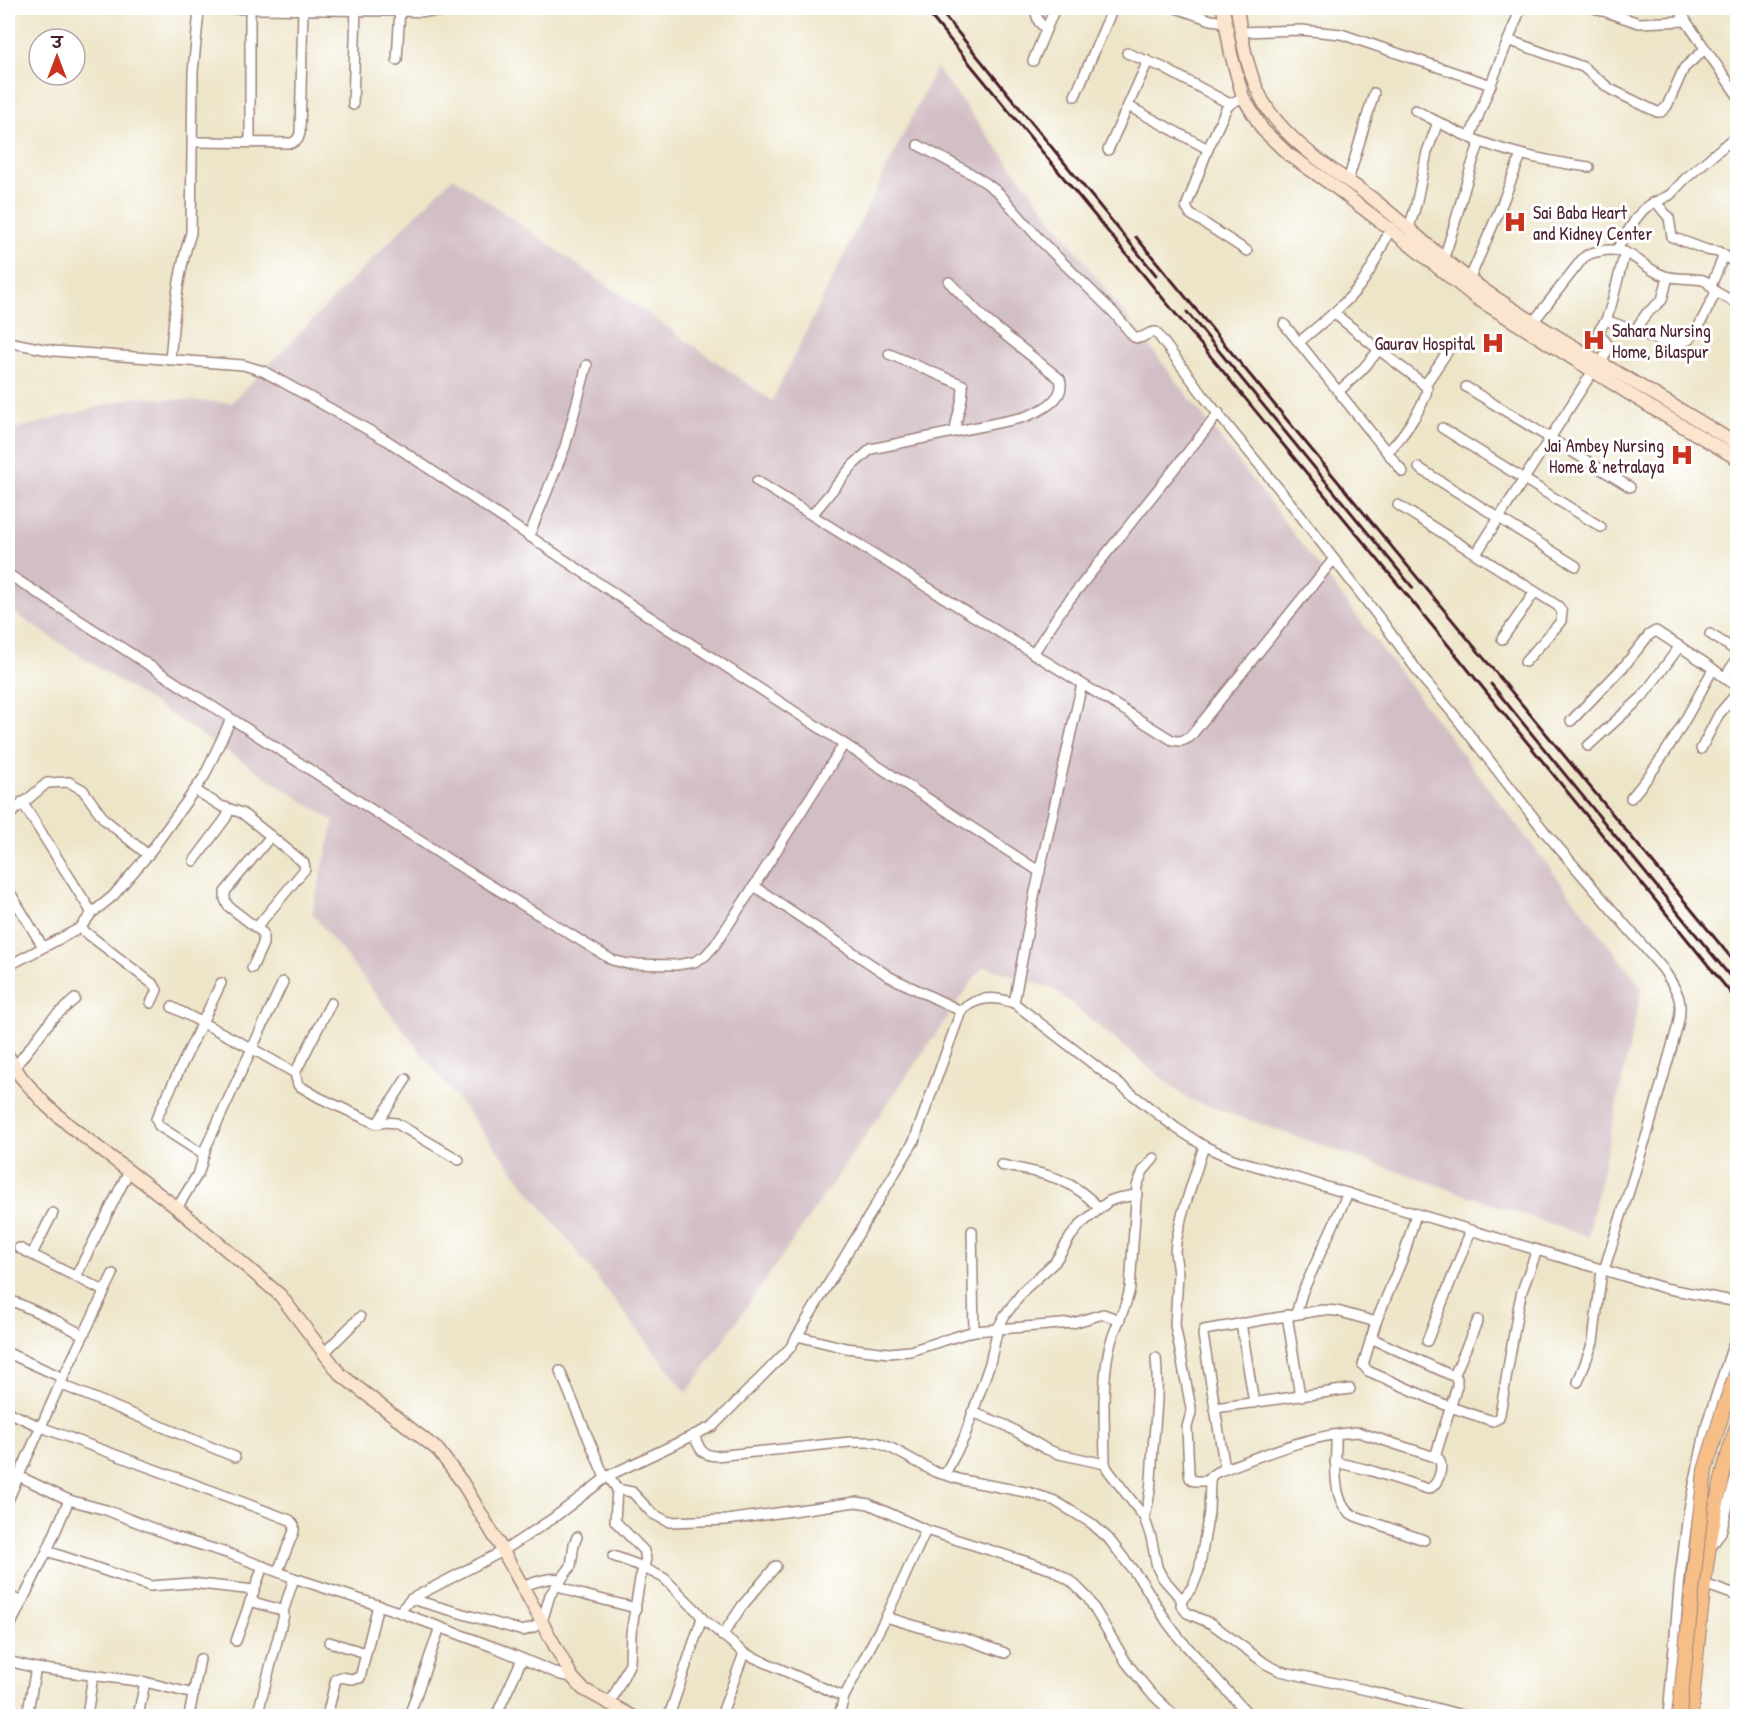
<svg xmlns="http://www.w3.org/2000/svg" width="1745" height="1724" viewBox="0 0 1745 1724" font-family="'Patrick Hand','Playpen Sans Deva',sans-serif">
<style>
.industrial{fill:#d2bec5}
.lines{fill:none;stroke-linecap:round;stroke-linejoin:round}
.street-casing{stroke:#9c827a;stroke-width:12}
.secondary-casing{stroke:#9c827a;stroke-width:15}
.primary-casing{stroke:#9c827a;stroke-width:16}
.street{stroke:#fff;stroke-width:9}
.secondary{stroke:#fce5cf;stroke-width:12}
.primary{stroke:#f7be88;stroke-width:14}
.rail{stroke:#4a1f2b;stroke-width:3}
.primary-bridge-casing{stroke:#9c827a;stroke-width:16;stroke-linecap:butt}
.primary-bridge{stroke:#f7be88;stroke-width:14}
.labels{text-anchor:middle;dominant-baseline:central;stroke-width:6;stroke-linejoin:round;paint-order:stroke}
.poi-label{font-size:18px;fill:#4a1f2b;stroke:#fff;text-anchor:start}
</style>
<rect width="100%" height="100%" fill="#fff"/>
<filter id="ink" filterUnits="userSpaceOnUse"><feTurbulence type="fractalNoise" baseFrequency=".0167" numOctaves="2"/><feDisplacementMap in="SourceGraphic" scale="12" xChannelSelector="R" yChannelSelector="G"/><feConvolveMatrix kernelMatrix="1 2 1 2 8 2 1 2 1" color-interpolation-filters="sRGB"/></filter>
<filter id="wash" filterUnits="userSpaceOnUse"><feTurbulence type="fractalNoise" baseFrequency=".008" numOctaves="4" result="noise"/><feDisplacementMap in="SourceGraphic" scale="24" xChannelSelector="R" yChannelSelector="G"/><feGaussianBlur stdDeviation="1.35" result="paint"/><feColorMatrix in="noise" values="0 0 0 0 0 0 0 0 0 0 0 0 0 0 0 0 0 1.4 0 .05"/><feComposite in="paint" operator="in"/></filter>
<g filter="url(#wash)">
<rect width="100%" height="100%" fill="#ede5c8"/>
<path class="industrial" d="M 936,68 L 1642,988 L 1588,1237 L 1188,1099 L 1052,988 L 983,966 L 687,1393 L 312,913 L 334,821 L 8,609 L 8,431 L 135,397 L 231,403 L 453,177 L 772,401 Z"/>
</g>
<g filter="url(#ink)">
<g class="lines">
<g class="street-casing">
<g id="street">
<path d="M 1034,8 L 1039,22 L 1046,29"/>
<path d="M 1176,8 L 1211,20 L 1226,22"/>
<path d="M 1594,8 L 1639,23 L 1686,21"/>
<path d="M 1679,8 L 1686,21 L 1738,96"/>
<path d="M 1241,32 L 1301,30 L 1341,34 L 1491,85"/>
<path d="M 1508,40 L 1583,67 L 1610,89 L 1657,112 L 1661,112 L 1667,106 L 1684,68 L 1705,49"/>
<path d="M 1127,53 L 1162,67 L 1230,104"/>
<path d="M 397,60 L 400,8"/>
<path d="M 1033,61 L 1055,8"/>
<path d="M 1075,96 L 1113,8"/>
<path d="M 1243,97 L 1230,104 L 1226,109 L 1208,149 L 1186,207 L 1190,214 L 1247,251"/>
<path d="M 353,105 L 356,8"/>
<path d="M 1128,106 L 1208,149"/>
<path d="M 1415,110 C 1436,121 1459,134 1481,142 C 1516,155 1552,162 1589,167"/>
<path d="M 1470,137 L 1521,8"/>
<path d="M 193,142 L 292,143 L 298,139 L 300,133 L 303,8"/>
<path d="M 250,142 L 250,8"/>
<path d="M 918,145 L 970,173 L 986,183 L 999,193 L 1041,241 L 1114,313 L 1134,337 C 1143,341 1147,331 1156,332 L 1206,399 L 1296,510 L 1384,624 L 1424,680 L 1451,711 L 1545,832 L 1663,969 C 1677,991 1684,998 1678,1025 L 1648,1131 L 1604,1270 L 1602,1270 L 1593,1342 L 1578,1382"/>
<path d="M 1108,150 L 1148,61"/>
<path d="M 1348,181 L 1374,93"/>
<path d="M 1656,202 L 1669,218 L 1672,237 L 1707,250 L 1719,252 L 1738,265"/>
<path d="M 1409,228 L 1416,205 L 1427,152 L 1438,122"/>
<path d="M 1617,249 L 1635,220 L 1643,210 L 1651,204 L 1670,195 L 1685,179 L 1738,134"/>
<path d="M 1444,257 C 1458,219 1465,179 1480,142"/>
<path d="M 1470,278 L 1502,204 L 1521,155"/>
<path d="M 1711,286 L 1724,255"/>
<path d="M 1334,313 L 1379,350 L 1420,381 L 1427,388 C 1426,404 1400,441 1387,452"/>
<path d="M 1606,320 L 1667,343 L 1684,342 L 1690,339 L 1697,330 L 1716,292"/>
<path d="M 1534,321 L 1583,258 C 1589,253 1594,252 1601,251 C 1633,245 1638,267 1665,276 C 1676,279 1691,278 1703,280 L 1707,282 L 1716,292 L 1738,304"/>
<path d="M 1284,324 L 1403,472"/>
<path d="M 1635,330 L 1646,314 L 1662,300 L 1668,277"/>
<path d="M 8,342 L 54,351 L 243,365 L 263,371 L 388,441 L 627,602 L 1040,872"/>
<path d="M 1299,342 C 1322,323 1347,304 1364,280 C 1375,264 1382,246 1390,229"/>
<path d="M 889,354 L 963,385 C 964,401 956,416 955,432"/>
<path d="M 170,360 C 174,317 177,275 191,233 L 193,72 L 199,11 L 204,8 L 451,12"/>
<path d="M 1602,362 L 1609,346 L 1598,332 L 1606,320 L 1611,306 L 1625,252"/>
<path d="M 1425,385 L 1450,348"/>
<path d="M 1466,387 L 1630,487"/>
<path d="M 1339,391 L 1361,371 L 1379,350"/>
<path d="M 1442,428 L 1601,527"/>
<path d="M 1419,468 L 1576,566"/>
<path d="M 757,481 L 1172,740 C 1180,742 1183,741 1190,737 L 1333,560"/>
<path d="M 1398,505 L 1558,606 L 1562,612 L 1561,621 L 1557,626 L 1525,662"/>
<path d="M 812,515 L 853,465 L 871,449 L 1021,418 C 1037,413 1067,400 1060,379 L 985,319 L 949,282"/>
<path d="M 529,536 L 565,447 L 587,365"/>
<path d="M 1476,554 L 1593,371"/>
<path d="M 8,574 L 451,861 L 612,960 L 628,964 L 676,965 L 694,962 L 705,956 L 715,945 L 754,886 L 844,744"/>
<path d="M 1710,634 L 1738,652"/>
<path d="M 1502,639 L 1535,592"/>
<path d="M 1033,654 L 1062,609 L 1219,413"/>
<path d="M 1725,677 L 1738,657"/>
<path d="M 1571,721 L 1625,665 L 1649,635 L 1656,631 L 1708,665 L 1738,688"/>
<path d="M 1588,746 L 1642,697 L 1680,646"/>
<path d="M 1701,749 L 1719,714 L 1738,692"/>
<path d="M 195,790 L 221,806 L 242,813 L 304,863 L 305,869 L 256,928"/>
<path d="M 1631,798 C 1665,759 1689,714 1713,669"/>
<path d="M 22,802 L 92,913"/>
<path d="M 8,816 L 47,783 L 69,782 L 83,790 L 104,819 L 148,855"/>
<path d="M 194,861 L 226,818 L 230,809"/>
<path d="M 754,886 L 890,977 L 961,1011"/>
<path d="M 8,889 L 43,947"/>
<path d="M 80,928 L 154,985 L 157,990 L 151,1003"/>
<path d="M 8,966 L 80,928 L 92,913 L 113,896 L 148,855 L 204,777 L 231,719"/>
<path d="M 252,968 L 263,944 L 263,933 L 228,906 L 225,899 L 225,892 L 271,836"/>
<path d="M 1014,1003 L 1035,892 L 1082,684"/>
<path d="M 172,1007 L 251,1048 L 295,1073 L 298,1085 L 320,1098 L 377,1124 L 385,1122 L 396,1123 L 459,1160"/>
<path d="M 295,1073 L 331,1003"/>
<path d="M 8,1076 L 52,1019 L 75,999"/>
<path d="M 377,1124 L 406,1079"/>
<path d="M 1204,1146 L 1182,1215 L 1176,1242 L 1175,1252 L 1178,1274 L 1175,1325 L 1191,1408 L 1191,1413 L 1187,1427 L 1189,1473 L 1190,1478 L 1194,1481 L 1210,1481"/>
<path d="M 204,1155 L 159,1126 L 156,1119 L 221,983"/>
<path d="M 1154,1158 L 1143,1171 L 1137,1186 L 1130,1288 C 1126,1310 1114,1327 1109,1349 C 1101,1387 1105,1426 1105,1464 L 1108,1470 L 1144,1517 L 1151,1537 L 1157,1567 L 1162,1577 L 1182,1600"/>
<path d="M 1001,1165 C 1041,1173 1070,1176 1099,1208"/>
<path d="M 177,1208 L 199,1172 L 206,1147 L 283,982"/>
<path d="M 1416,1214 L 1404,1255 L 1376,1322 L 1363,1365 L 1368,1371 L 1450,1407 L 1493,1421 L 1499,1418 L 1500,1414 L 1519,1304 L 1522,1291 L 1537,1250"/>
<path d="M 972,1231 L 974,1331"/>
<path d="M 19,1248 L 104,1291"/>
<path d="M 32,1254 L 53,1213"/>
<path d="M 76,1276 L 129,1171"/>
<path d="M 8,1299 L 57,1321 L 83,1335"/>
<path d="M 1296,1314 L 1302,1293 L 1348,1193"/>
<path d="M 1287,1315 L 1300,1396"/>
<path d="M 1241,1323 L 1254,1403"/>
<path d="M 797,1336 L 846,1348 L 889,1353 L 910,1351 L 974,1331 L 1073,1323 L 1103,1314 L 1120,1320"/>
<path d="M 1371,1338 L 1457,1378 L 1457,1386 L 1435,1457"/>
<path d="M 1427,1341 L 1471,1230"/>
<path d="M 8,1353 L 63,1378"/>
<path d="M 324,1353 L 360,1317"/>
<path d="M 560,1371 L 605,1478"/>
<path d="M 1454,1376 L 1478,1320"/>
<path d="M 60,1384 L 235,1457"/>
<path d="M 1215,1408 L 1350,1389"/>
<path d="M 8,1412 L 41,1427 L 290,1520 L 294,1525 L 294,1531 L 278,1571"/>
<path d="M 972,1412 L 1005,1425 L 1046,1449 L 1059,1454 L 1105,1464"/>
<path d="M 694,1435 C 699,1448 701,1455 716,1456 L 850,1442 L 876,1442 L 893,1449 L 935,1472 L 962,1480 L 1031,1493 L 1055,1501 L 1091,1523 L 1108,1538 L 1143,1583 L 1167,1622 L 1180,1639 L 1250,1716"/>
<path d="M 1336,1435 C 1337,1458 1329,1504 1355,1516 L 1424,1540"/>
<path d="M 1335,1462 L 1369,1470 L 1428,1489 C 1438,1486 1444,1468 1439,1459 L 1435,1457 L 1358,1432 C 1311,1434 1261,1456 1217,1472 L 1211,1476 L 1210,1481 L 1209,1512 L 1199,1571 L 1193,1586 L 1182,1600 L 1181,1605 L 1187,1613 L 1212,1624 L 1266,1664 L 1280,1671 L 1371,1691 L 1466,1716"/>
<path d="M 1225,1469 L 1203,1335 L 1204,1330 L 1322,1310 L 1337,1311 L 1376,1322"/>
<path d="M 8,1471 L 69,1500 L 106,1510 L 175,1537 L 230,1554 L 294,1578 L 399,1612 L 499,1649 L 561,1675 L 572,1677"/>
<path d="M 945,1474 L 964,1438 L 990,1363 L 998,1328 L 1005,1315 L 1025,1289 L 1055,1262 L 1071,1236 L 1081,1224 L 1109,1201 L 1118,1198 L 1137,1195"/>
<path d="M 608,1476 L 617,1489 L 632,1492 L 653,1514 L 669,1522 L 727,1520 L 856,1502 L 869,1504 L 926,1530 L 1053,1570 L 1072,1582 L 1088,1598 L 1126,1662 L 1150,1692 L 1175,1716"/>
<path d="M 8,1500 L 60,1384 L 113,1274"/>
<path d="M 1144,1517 C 1152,1495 1151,1471 1153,1448 C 1156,1416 1159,1390 1156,1358"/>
<path d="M 1710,1549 L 1721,1532 L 1738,1468"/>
<path d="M 47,1551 L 150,1586 L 191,1583 L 254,1590"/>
<path d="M 613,1556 L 638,1565 L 664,1578 L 698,1612 L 702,1618 L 744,1653 L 844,1697"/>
<path d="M 1704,1584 L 1738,1596"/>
<path d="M 557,1585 L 576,1593 L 636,1608"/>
<path d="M 523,1587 C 536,1581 548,1577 562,1579"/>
<path d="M 8,1595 L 21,1602"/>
<path d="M 411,1599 L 523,1631 L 534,1627 L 542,1622 L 550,1595 L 571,1566 L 574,1544 L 577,1537"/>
<path d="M 250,1601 L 281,1610 L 284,1615 L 257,1716"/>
<path d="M 283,1612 L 294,1578"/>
<path d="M 399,1612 L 411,1599 L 503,1551 L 552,1519 L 608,1476 L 713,1426 L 790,1348 L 914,1141 L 961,1011 C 977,996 994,996 1014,1003 L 1176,1128 L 1204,1146 L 1233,1159 L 1664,1288 L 1738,1302"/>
<path d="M 886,1617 L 936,1632 L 963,1638 L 1005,1653"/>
<path d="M 8,1630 L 47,1551 L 69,1500"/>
<path d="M 722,1636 L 742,1606 L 776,1566"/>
<path d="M 236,1641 L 263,1566"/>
<path d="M 329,1642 L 366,1653"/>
<path d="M 8,1661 L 36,1668 L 145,1682 L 194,1694"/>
<path d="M 610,1704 L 630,1663 L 631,1633 L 640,1579 L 646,1559 L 644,1551 L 615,1521 L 617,1489"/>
<path d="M 27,1716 L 36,1668"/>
<path d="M 87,1716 L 93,1675"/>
<path d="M 138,1716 L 145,1682"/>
<path d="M 189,1716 L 200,1659"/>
<path d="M 327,1716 L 336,1679 L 341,1677 L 351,1679 L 360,1678 L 378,1605"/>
<path d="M 409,1716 L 440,1627"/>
<path d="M 496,1716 L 522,1659"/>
<path d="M 669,1716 L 702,1618"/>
<path d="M 721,1716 L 744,1653"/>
<path d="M 839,1716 L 844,1697 L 886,1617 L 926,1530"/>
<path d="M 1668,1716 L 1680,1577 L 1688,1514 L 1707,1423 L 1738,1330"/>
</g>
</g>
<g class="secondary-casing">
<g id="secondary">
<path d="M 1223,8 L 1231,54 L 1243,97 L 1263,130 L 1288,154 L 1335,187 L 1390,229 L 1476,298 L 1652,408 L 1738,459"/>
<path d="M 1237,8 C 1242,42 1249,82 1269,111 C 1295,148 1337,172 1373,199 C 1413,230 1450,268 1493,296 C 1573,349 1657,394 1738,445"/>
<path d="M 8,1056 L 21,1077 L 46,1105 L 70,1126 L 177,1208 L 280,1295 L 340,1374 L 438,1450 L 462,1482 L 503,1551 L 572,1677 L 583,1689 L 632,1716"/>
</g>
</g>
<g class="primary-casing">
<path id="primary" d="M 1691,1716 C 1700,1617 1706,1518 1738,1423"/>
</g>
<use href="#street" class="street"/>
<use href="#secondary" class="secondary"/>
<use href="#primary" class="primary"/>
<g class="rail">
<path d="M 924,8 L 1453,651 L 1738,1002"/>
<path d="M 938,8 L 1156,275"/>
<path d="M 1136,237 L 1738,966"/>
<path d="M 1187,312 L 1413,588"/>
<path d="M 1491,684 L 1738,986"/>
</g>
<g class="primary-bridge-casing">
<path id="primary-bridge" d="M 1679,1716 L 1705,1470 L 1723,1411 L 1738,1369"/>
</g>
<use href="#primary-bridge" class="primary-bridge"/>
</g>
</g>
<defs>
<g id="hospital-bare" transform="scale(1.8)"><path d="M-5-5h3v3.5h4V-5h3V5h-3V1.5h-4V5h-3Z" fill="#c8321e" stroke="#fff" stroke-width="2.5" paint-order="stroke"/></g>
</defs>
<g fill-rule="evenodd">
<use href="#hospital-bare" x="1515" y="222"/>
<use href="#hospital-bare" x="1594" y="340"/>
<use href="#hospital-bare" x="1493" y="343"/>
<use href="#hospital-bare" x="1682" y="455"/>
</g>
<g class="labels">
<g class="poi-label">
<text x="1533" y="212">Sai Baba Heart<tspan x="1533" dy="21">and Kidney Center</tspan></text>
<text x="1612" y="330">Sahara Nursing<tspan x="1612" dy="21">Home, Bilaspur</tspan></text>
<text x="1475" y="343" text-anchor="end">Gaurav Hospital</text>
<text x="1664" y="445" text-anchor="end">Jai Ambey Nursing<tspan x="1664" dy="21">Home &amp; netralaya</tspan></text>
</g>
</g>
<rect width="1745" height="1724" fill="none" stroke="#fff" stroke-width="30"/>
<g transform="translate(57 57)"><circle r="28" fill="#ffffff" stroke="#b7a5aa" stroke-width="1.5"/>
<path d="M0-4.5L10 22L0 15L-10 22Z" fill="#c8321e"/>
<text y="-9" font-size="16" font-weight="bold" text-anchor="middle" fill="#4a1f2b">उ</text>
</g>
</svg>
